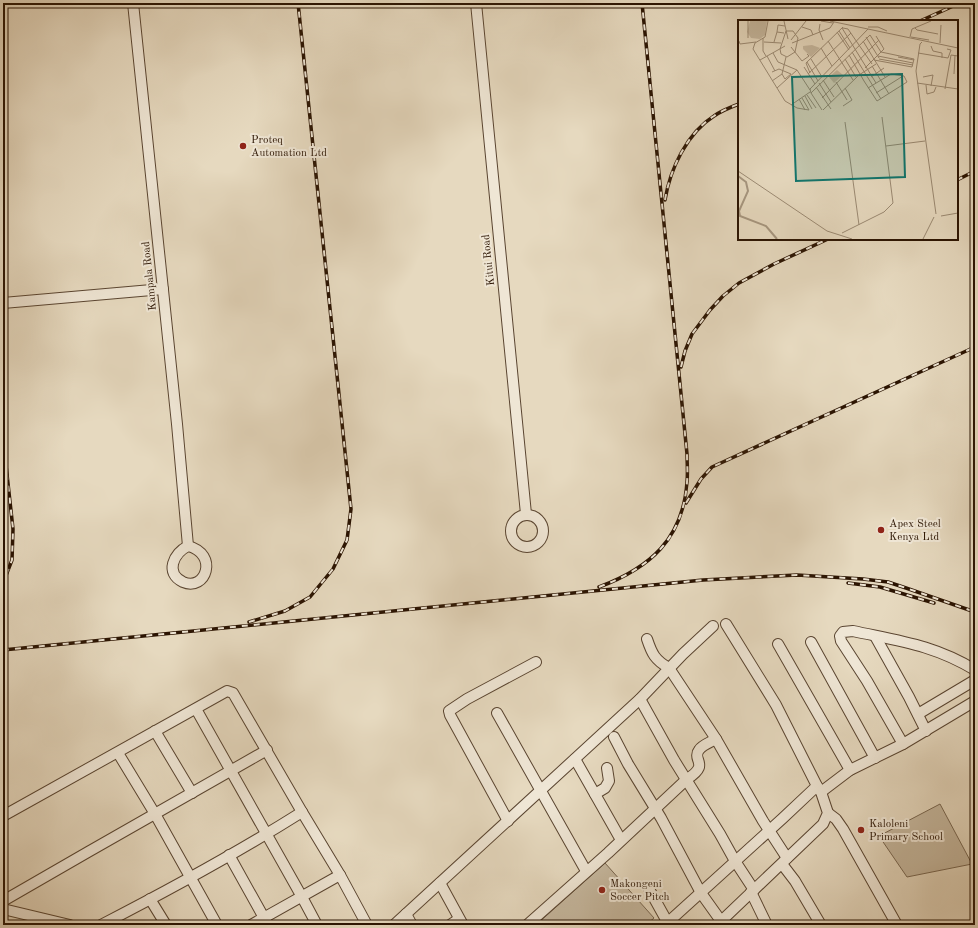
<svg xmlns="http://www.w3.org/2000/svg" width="978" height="928" viewBox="0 0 978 928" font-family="'Old Standard TT',serif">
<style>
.green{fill:#c6b89f;stroke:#786650}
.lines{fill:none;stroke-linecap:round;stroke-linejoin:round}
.minor-casing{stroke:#5a4531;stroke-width:12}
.minor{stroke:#efe6d5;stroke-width:10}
.rail-casing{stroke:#2b1402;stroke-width:3.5}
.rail{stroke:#efe6d5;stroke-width:2;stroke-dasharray:6;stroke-linecap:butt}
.poi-dot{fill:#8f2418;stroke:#efe6d5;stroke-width:1.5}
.labels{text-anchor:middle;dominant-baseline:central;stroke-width:4;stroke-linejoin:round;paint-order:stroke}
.poi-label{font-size:11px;fill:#2b1402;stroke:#efe6d5;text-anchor:start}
.street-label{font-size:11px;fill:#2b1402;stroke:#efe6d5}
.inset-river{fill:none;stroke:#a6967f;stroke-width:2}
.inset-road{fill:none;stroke:#9b8a73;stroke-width:1}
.view{fill:#0f766e;fill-opacity:0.15;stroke:#0f766e;stroke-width:2}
.inset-edge{fill:none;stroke:#2b1402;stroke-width:2}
</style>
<rect width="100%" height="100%" fill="#e6d9bf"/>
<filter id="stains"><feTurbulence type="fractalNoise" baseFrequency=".005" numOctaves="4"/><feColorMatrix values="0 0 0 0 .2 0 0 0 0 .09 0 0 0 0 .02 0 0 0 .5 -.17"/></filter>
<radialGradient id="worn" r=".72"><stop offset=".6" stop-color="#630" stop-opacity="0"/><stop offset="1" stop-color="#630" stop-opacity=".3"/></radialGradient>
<g class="green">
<path d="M 940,804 L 972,864 L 907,877 L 879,836 Z"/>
<path d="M 605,863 L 654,918 L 646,925 L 536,925 Z"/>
</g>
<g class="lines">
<g class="minor-casing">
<g id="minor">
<path d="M 133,3 L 177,424 L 188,546"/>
<path d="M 476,3 L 526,514"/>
<path d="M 3,303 L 163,289"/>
<circle cx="527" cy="531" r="16"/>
<path d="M 188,546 C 219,554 206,592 183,582 C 164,573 174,553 188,546 Z"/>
<path d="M 875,636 L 909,697 L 926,731"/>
<path d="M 647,639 C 652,654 655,660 669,668 L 716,739 L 763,821 L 787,858"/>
<path d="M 811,642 L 875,758"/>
<path d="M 778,644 L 850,770"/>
<path d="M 640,699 L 674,760 L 720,834 L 735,861 L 754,890"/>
<path d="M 196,709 L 302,897 L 317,925"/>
<path d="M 497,713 L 586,871"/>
<path d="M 918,714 L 975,680"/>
<path d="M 155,731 L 192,793"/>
<path d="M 614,737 L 628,764 L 661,818 L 701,893 L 721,921"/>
<path d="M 903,744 L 867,681 L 841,641 L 840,636 L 843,632 L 853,631 C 899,641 934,645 975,670"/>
<path d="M 118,753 L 155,814 L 217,925"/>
<path d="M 575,759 L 621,840"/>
<path d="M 821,792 L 850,770 L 903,744 L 975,701"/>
<path d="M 595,794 L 605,788 L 609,781 L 607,768"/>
<path d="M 828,813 L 836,819 L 843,829 L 897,925"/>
<path d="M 3,816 L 227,691 L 233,693 L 302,812 L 340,875 L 367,925"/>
<path d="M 508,821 L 450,715 L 449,711 L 467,699 L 536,662"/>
<path d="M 229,855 L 268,925"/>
<path d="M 782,864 L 795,881 L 821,925"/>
<path d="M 440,883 L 463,925"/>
<path d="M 649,889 L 669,925"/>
<path d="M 751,892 L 767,925"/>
<path d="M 150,899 L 166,925"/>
<path d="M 3,901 L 88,852 L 267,750"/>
<path d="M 3,909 L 70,925"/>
<path d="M 406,914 L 412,925"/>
<path d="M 101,925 C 169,890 237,853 302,812"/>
<path d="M 251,925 L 340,875"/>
<path d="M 394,925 L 640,699 L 683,654 L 713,626"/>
<path d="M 450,925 L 459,919"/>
<path d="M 527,925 L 608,853 L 687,779 C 711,764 691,760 699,750 C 702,745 711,742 716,739"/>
<path d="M 665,925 L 783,818 L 817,786 L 776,705 L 726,624"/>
<path d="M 717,925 L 823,824 L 828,813 L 821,792 L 817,786"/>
</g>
</g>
<use href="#minor" class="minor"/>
<g class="rail-casing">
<g id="rail">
<path d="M 920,21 L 960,3"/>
<path d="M 957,180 L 975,171"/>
<path d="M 665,200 C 670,169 687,133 714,116 C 721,111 731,107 739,104"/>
<path d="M 681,367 L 685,351 L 692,334 L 710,310 L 723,296 L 739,283 L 774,264 L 828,239"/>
<path d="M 3,438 L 13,529 L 12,560 L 3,583"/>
<path d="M 686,503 L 701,479 L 712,467 L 975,347"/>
<path d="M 848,583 L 880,587 L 934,603"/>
<path d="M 599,587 C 650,568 683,539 687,482 C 688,472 687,463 687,454 L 642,3"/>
<path d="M 249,622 L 285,611 L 310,597 L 333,569 L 347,540 L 351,509 L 298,3"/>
<path d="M 3,650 L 703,580 L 797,575 L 863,579 L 888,582 L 906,588 L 975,612"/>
</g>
</g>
<use href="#rail" class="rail"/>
</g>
<g class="poi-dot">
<circle cx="243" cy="146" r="4"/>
<circle cx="881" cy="530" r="4"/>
<circle cx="861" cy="830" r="4"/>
<circle cx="602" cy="890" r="4"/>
</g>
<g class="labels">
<g class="poi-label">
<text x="251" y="140">Proteq<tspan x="251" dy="13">Automation Ltd</tspan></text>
<text x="889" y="524">Apex Steel<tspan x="889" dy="13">Kenya Ltd</tspan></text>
<text x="869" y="824">Kaloleni<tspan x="869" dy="13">Primary School</tspan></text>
<text x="610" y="884">Makongeni<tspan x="610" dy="13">Soccer Pitch</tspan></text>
</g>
<g class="street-label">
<text transform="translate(489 260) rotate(-96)">Kitui Road</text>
<text transform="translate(150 276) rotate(-96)">Kampala Road</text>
</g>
</g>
<g transform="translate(738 20)">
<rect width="220" height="220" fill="#e6d9bf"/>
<path d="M 12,1 L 29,1 L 27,15 L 22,19 L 13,18 L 9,12 ZM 74,25 L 82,28 L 73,37 L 65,29 L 65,26 ZM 99,50 L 105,55 L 96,63 L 91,57 Z" fill="#c6b89f"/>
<path class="inset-river" d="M 0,156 L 8,162 L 10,171 L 1,191 L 2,196 L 28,206 L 39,219"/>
<path class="inset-road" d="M 30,1 L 27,17 L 17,23 L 15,29 L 47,81 L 59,88 L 71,90 L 64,78M 46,1 L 50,19M 83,1 L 95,3M 92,1 L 220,28M 82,4 L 81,10 L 85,20M 64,7 L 73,10 L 75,15M 130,7 L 140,7 L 149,11M 104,8 L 138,63M 105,8 L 110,9 L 134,44M 177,8 L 179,10 L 200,14M 48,11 L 55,11 L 60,18 L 57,32 L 49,37 L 43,34 L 42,29 ZM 101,11 L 112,28M 39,12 L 40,5 L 47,6M 99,12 L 111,30M 128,17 L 141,38M 172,17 L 174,9 L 193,1M 173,17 L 191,20M 10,18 L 10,1M 25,18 L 25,31 L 28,36M 53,20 L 68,1M 1,21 L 2,24 L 18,22M 90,21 L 115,60M 125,21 L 147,57M 26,22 L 43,23M 36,22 L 39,12 L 46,13M 184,22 L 182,24 L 178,51 L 198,194M 54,23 L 92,8 L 96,2M 202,23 L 203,5M 193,26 L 195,31 L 204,33 L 204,38M 53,27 L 64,41 L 71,36 L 69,34M 83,28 L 94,46M 114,32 L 143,79M 35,33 L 40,42 L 59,50 L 39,68M 180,33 L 210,38 L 213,30 L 209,29M 111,35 L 126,61 L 139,81 L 169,62 L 166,56 L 153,54 L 130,68M 29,36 L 37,51M 140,36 L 175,43M 160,37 L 176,40M 73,39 L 84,57M 107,39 L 118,57M 141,39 L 175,45M 22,40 L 47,26M 69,42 L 80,61M 134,46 L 151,74M 66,47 L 77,64M 127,48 L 146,29 L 138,16M 59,50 L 72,70M 34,52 L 41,49 L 53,54 L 47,59 L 44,54M 72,53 L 68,43 L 105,7M 70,54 L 113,13M 216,54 L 217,35M 133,57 L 146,48M 185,57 L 195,55 L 193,66M 85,60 L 96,77M 34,61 L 44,54 L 48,37M 98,62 L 109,80M 81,63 L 93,82M 179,63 L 220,69M 188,65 L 189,74 L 196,72 L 198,67M 78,67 L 93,89M 207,69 L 213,35 L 220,36M 73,73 L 72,69 L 130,9M 138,73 L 165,56M 69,75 L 78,88M 67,76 L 74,89M 84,78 L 141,20M 61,79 L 67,90M 53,85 L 72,72M 105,86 L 114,80 L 107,68M 84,90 L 73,73 L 132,15 L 143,32 L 176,39 L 174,47 L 136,40M 85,90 L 121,55 L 138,44M 107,102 L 121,205M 148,126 L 187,121M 0,151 L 89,211 L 114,219M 203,196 L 220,193M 104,213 L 146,192 L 155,183 L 144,97M 185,219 L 196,197"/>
<path class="view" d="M 164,54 L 167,157 L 58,161 L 54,57 Z"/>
<rect width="220" height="220" class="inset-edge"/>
</g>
<rect width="978" height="928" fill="none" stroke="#e6d9bf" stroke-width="16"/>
<rect x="4" y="4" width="970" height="920" fill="none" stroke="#2b1402" stroke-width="2"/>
<rect x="8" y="8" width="962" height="912" fill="none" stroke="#2b1402"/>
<rect width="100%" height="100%" filter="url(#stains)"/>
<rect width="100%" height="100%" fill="url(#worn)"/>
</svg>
